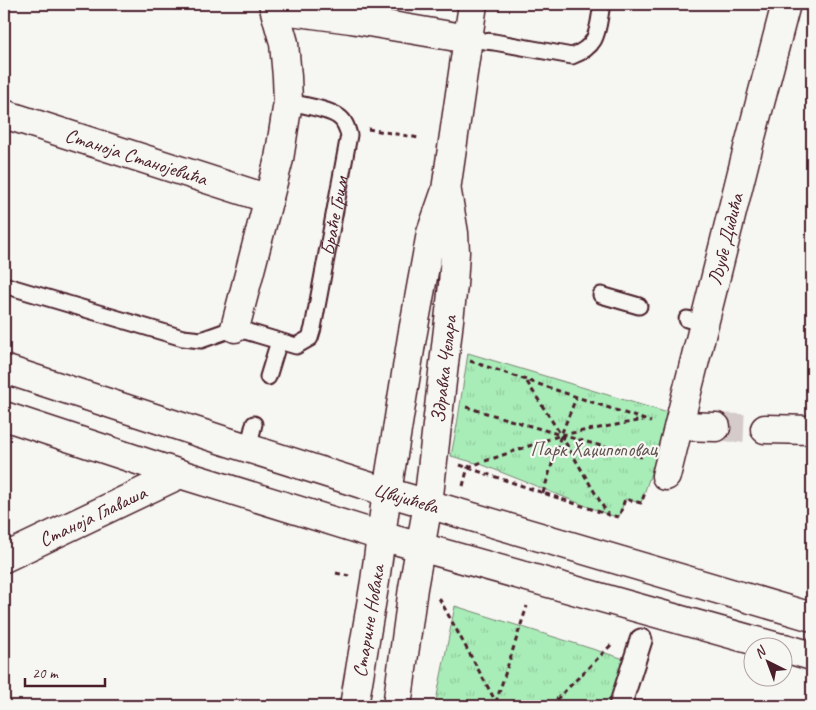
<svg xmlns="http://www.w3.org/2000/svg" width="816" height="710" viewBox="0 0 816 710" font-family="Caveat,sans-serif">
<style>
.grass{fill:url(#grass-tufts);stroke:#798672}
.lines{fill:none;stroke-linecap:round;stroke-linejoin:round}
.minor-tunnel{stroke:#d4cbca;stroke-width:28;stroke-dasharray:28 14;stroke-linecap:butt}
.service-casing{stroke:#4a1f2b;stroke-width:19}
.pedestrian-casing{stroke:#4a1f2b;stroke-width:25}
.minor-casing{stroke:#4a1f2b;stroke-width:31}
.tertiary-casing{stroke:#4a1f2b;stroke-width:31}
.secondary-casing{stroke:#4a1f2b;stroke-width:31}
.path{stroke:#4a1f2b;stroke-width:3;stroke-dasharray:5 4;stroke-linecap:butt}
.service{stroke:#f6f6f2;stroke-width:15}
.pedestrian{stroke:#f6f6f2;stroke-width:21}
.minor{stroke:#f6f6f2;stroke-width:28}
.tertiary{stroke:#f6f6f2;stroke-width:28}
.secondary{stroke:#f6f6f2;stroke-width:28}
.labels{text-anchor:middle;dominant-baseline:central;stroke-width:4.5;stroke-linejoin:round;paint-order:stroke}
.street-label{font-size:20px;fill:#4a1f2b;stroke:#f6f6f2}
.park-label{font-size:20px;fill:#62524e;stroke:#f6f6f2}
</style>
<defs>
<pattern id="grass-tufts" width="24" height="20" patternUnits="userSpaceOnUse" patternTransform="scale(1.25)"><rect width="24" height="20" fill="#a8edb8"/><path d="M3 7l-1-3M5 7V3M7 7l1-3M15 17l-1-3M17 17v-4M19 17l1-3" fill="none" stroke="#92cb9e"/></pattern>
</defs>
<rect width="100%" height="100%" fill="#f6f6f2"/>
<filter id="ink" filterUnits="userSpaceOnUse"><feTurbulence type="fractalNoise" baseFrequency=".02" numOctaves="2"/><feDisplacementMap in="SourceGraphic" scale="10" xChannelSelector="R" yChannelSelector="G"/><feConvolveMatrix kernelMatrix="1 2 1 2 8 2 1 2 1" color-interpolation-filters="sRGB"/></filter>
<g filter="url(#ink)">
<g class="grass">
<path d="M 468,353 L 668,413 L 655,461 L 641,503 L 625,499 L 619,517 L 609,515 L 483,465 L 451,456 L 457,425 Z"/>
<path d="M 455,606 L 634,662 L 621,706 L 435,706 Z"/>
</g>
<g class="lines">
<path class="minor-tunnel" d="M 716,427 L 765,429"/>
<g class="service-casing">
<g id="service">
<path d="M 468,39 L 494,42 L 572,56 C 600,45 597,30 602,4"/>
<path d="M 4,285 L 183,338 L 201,340 L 235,328 L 279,341 L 268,377"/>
<path d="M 601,295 L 639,306"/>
<path d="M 687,319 L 705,324"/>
<path id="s1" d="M 279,341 L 296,346 L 310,338 L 313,328 L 349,135 C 347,128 345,121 339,117 C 329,109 302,105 288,102"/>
<path d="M 248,448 L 254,424"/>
</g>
</g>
<g class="pedestrian-casing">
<path id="pedestrian" d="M 620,706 L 641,640"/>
</g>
<g class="minor-casing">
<g id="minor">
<path d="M 275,9 L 351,19 L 468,39"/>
<path id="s2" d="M 4,114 L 269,199"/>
<path d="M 235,328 L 279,159 L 288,102 L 287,77 L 284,43 L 273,4"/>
<path d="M 679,426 L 716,427"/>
<path d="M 765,429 L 812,430"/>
<path id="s3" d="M 666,476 L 745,160 L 786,4"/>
</g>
</g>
<g class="tertiary-casing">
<g id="tertiary">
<path id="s4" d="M 4,558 L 180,474"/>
</g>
</g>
<g class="secondary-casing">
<g id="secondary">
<path id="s5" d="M 4,369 L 222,440 L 387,492 L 812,617"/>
<path d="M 4,416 L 180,474 L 381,536 L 781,648"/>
<path d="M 784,648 L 812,656"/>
<path id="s6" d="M 354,706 L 375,581 L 387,492 L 412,337 L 431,233 L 446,190 L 473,4"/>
<path id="s7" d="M 397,706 L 413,588 L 428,504 L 453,285 L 455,252 L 454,233 L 447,192"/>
</g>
</g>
<g class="path">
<path d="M 368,129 L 419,138"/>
<path d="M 470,361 L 651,422"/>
<path d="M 527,382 L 561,435 L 608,515"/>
<path d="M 466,407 L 561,435 L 642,457"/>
<path d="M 460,465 L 609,515 L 619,517 L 625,499 L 641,503 L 645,493"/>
<path d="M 468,467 L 561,435 L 643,420"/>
<path d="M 463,486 L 468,467"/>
<path d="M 543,493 L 561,435 L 576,398"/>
<path d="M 336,573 L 349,576"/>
<path d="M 439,598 L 496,702 L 495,706"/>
<path d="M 514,706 L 496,702 L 527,606"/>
<path d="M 550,706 L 613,643"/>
</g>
<use href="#service" class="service"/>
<use href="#pedestrian" class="pedestrian"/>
<use href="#minor" class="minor"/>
<use href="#tertiary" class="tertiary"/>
<use href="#secondary" class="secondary"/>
</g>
</g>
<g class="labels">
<g class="street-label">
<text stroke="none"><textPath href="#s2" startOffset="139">Станоја Станојевића</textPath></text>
<text stroke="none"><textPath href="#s1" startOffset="158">Браће Грим</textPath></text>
<text stroke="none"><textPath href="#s3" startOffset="244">Љубе Дидића</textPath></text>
<text stroke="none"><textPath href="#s7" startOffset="340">Здравка Челара</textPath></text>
<text stroke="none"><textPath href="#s5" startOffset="422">Цвијићева</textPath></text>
<text stroke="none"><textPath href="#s4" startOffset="98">Станоја Главаша</textPath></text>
<text stroke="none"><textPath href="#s6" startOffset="86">Старине Новака</textPath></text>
</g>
<g class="park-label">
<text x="594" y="449">Парк Хаџипоповац</text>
</g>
</g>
<rect width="816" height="710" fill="none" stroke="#f6f6f2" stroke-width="20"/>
<rect x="10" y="10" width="796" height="690" fill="none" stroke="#4a1f2b" stroke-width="2" filter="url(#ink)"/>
<g transform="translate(768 662) rotate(318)"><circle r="24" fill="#f6f6f2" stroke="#b1a0a2"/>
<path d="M0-4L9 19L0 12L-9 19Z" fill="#4a1f2b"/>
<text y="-8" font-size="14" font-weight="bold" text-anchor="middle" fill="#4a1f2b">N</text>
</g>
<path d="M25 678v8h80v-8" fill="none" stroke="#4a1f2b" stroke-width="2.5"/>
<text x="32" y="678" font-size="15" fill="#4a1f2b" stroke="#f6f6f2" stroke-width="4" paint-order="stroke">20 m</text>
</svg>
